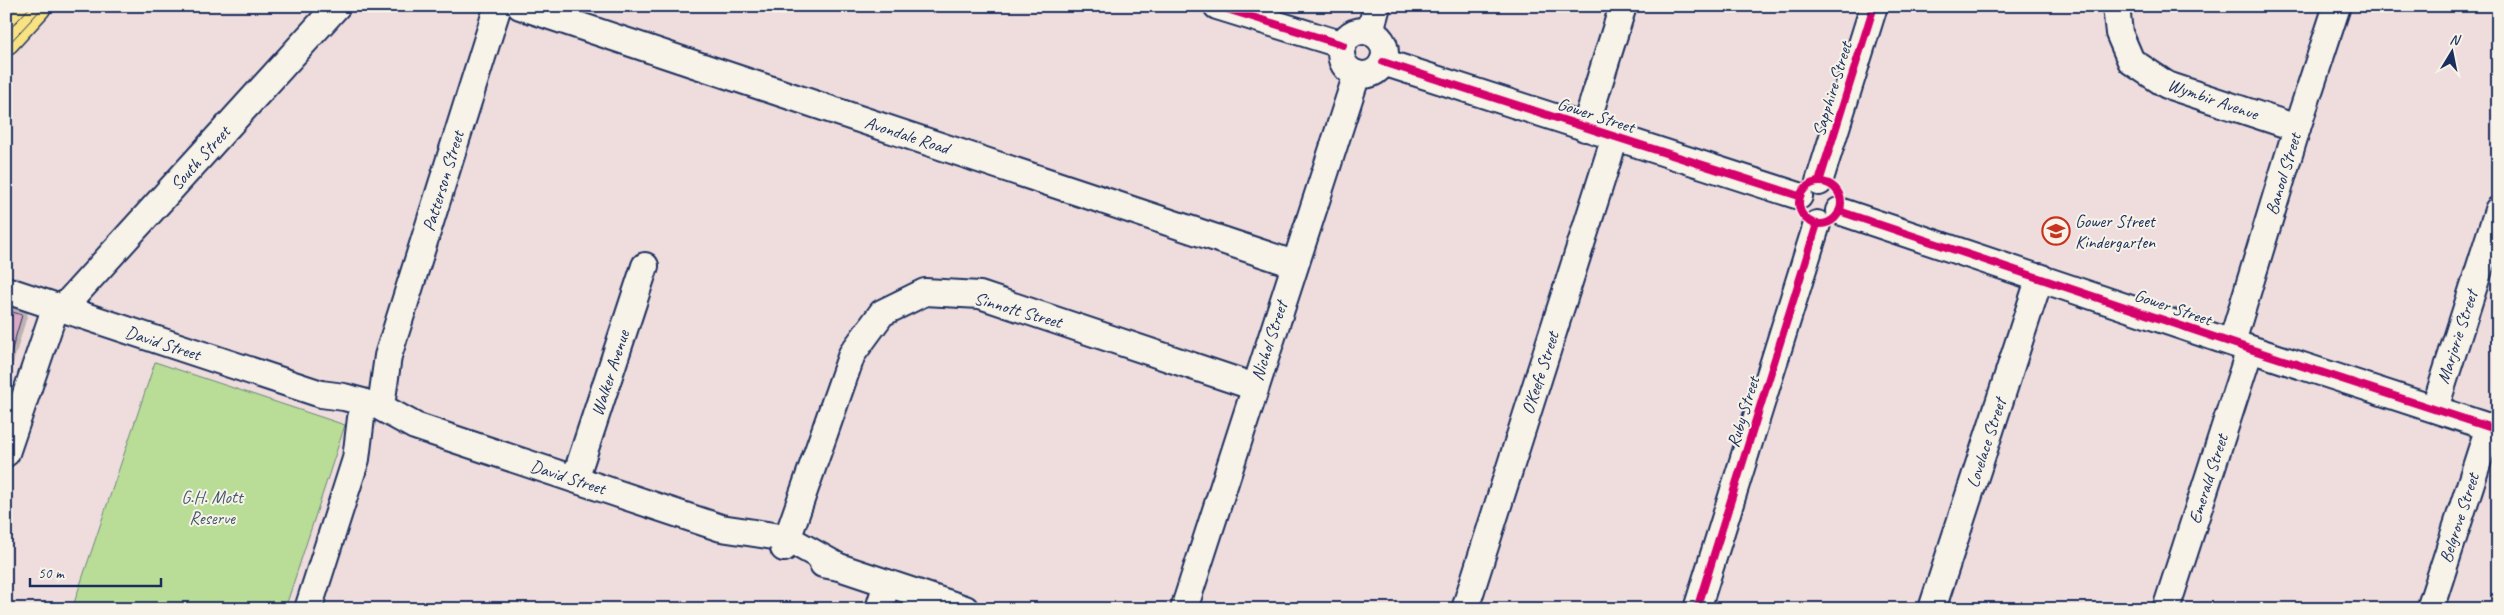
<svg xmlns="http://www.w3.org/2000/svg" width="2504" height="615" viewBox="0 0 2504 615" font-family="Caveat,sans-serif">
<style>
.green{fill:#b9dc96;stroke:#6a867a}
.shadow{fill:#0003}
.building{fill:#dca9c5;stroke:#1b2f5e}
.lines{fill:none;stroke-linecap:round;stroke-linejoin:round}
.minor-casing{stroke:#1b2f5e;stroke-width:30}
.major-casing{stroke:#1b2f5e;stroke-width:31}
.minor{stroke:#f7f3e8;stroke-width:26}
.major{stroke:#f8e281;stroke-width:28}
.tram{stroke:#1b2f5e;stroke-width:1}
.cycleway-casing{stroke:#f7f3e8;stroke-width:11}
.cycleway{stroke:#d6006c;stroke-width:8}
.labels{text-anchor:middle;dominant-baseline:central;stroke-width:4;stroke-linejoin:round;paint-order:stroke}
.street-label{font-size:18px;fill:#1b2f5e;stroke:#f7f3e8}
.poi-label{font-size:18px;fill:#1b2f5e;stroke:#f7f3e8;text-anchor:start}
.park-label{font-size:18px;fill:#425a6c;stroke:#f7f3e8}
</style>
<rect width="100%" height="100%" fill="#efddde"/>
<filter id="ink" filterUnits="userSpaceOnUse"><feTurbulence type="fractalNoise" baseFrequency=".02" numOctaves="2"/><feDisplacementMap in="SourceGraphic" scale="10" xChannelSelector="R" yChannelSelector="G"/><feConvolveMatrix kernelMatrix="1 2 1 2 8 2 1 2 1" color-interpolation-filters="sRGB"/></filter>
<g filter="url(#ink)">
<path class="green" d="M 155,362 L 345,425 L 285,609 L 72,609 Z"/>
<path class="shadow" d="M 6,298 L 30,306 L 12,367 L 6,372 Z"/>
<path class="building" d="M 6,310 L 22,315 L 10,356 L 6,356 Z"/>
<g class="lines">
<g class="minor-casing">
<g id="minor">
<path d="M 520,6 L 1294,264"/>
<path d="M 1217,6 L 1343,45"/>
<path d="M 2116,6 L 2119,33 L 2131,61 L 2167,85 L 2297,128"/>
<circle cx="1363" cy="53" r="22"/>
<path d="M 1370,32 L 1377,6"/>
<path d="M 1383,62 L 1799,196"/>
<path d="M 1585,128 L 1623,6"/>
<path d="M 1819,182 L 1874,6"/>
<path d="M 1839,211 L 2250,349 L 2498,430"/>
<path d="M 6,290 L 321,394 L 344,397 L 363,402"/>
<path d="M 62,309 L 337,6"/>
<path d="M 2232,342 L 2297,128 L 2337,6"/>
<path d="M 381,406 L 388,356 L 498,6"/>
<path d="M 382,408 L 415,426 L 721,528 L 787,538 L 839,567"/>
<path d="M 2435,408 L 2498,210"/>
<path d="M 6,453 L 56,306"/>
<path d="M 575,479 L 645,266"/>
<path d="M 784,548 L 852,354 L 882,313 L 925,292 L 980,295 L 1255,387"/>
<path d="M 823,564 L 839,567 L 965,609"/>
<path d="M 308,609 L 356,459 L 361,418"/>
<path d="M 879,609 L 887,583"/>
<path d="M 1184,609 L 1357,74"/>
<path d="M 1465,609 L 1615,137"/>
<path d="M 1697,609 L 1817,224"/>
<path d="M 1932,609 L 2040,277"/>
<path d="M 2166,609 L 2250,349"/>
<path d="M 2430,609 L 2489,427"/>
</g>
</g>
<g class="major-casing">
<path id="major" d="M 6,40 L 37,6"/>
</g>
<use href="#minor" class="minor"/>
<use href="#major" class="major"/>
<g class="tram">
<path d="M 6,33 L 31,6"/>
<path d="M 6,47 L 44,6"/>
</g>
<g class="cycleway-casing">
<g id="cycleway">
<path d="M 1217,6 L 1343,45"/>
<path d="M 1383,62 L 1799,196"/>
<circle cx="1820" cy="203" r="21"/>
<path d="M 1819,182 L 1874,6"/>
<path d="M 1839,211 L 2250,349 L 2498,430"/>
<path d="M 1697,609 L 1817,224"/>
</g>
</g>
<use href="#cycleway" class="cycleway"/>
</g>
</g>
<defs>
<g id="school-ring" transform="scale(1.4375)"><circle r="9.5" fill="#f7f3e8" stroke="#c8321e" stroke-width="1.5"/><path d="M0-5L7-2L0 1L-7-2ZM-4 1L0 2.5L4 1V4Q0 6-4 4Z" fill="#c8321e"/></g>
</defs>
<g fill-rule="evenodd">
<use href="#school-ring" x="2056" y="231"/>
</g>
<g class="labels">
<g class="street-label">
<text transform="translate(1832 89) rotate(-73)">Sapphire Street</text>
<text transform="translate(2213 99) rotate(19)">Wymbir Avenue</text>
<text transform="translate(1596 115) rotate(18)">Gower Street</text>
<text transform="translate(907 135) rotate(18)">Avondale Road</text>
<text transform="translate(200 158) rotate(-48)">South Street</text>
<text transform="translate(2283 174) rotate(-73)">Banool Street</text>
<text transform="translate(443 181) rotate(-73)">Patterson Street</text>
<text transform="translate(2173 307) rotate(19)">Gower Street</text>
<text transform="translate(1018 310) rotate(16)">Sinnott Street</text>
<text transform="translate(2457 337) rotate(-72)">Marjorie Street</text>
<text transform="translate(1269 341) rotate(-72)">Nichol Street</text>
<text transform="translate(163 343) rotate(18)">David Street</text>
<text transform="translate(610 373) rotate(-72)">Walker Avenue</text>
<text transform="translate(1540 373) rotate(-72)">O'Keefe Street</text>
<text transform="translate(1743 412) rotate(-73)">Ruby Street</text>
<text transform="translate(1986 443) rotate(-72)">Lovelace Street</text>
<text transform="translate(568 477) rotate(18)">David Street</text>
<text transform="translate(2208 479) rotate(-72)">Emerald Street</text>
<text transform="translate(2459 518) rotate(-72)">Belgrove Street</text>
</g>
<g class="poi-label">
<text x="2075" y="221">Gower Street<tspan x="2075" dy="21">Kindergarten</tspan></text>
</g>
<g class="park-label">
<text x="212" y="497">G.H. Mott<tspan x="212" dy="21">Reserve</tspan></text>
</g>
</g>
<rect width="2504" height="615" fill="none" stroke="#f7f3e8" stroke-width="25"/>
<rect x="12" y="12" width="2479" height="590" fill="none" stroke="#1b2f5e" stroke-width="2" filter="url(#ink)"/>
<g transform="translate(2452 52) rotate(10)" stroke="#f7f3e8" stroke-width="4" paint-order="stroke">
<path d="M0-4L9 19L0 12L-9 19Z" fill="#1b2f5e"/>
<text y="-8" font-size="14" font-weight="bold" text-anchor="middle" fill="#1b2f5e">N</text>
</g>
<path d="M30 578v8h131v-8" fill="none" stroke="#1b2f5e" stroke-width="2.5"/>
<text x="38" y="578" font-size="15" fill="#1b2f5e" stroke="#f7f3e8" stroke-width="4" paint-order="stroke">50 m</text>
</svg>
